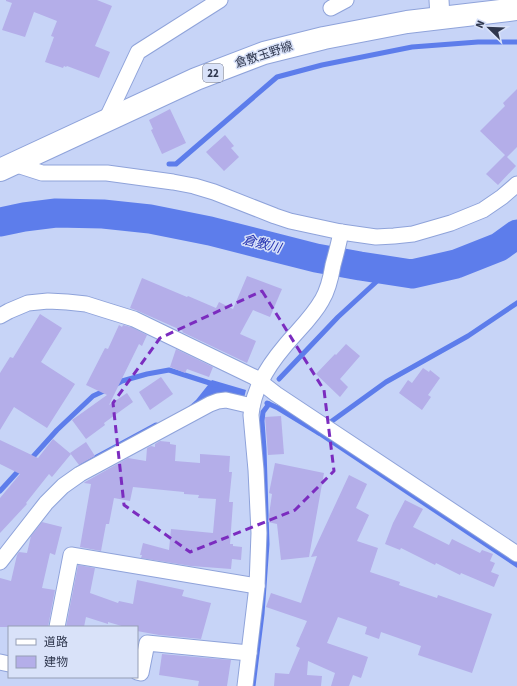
<svg xmlns="http://www.w3.org/2000/svg" width="517" height="686" viewBox="0 0 517 686" font-family="'Source Sans 3','Noto Sans JP',sans-serif">
<style>
.water{fill:#5d7deb}
.lines{fill:none;stroke-linecap:round;stroke-linejoin:round}
.stream{stroke:#5d7deb;stroke-width:5}
.river{stroke:#5d7deb;stroke-width:29}
.building{fill:#b4aee9}
.minor-casing{stroke:#8fa3da;stroke-width:17}
.tertiary-casing{stroke:#8fa3da;stroke-width:21}
.primary-casing{stroke:#8fa3da;stroke-width:24}
.minor{stroke:#fff;stroke-width:15}
.tertiary{stroke:#fff;stroke-width:19}
.primary{stroke:#fff;stroke-width:22}
.marked{fill:none;stroke:#7b2cbf;stroke-width:3;stroke-dasharray:8 5;stroke-linejoin:round}
.labels{text-anchor:middle;dominant-baseline:central;stroke-width:3;stroke-linejoin:round;paint-order:stroke}
.shield{fill:#d9e2f9;stroke:#626a81;stroke-width:1}
.shield-label{font-size:11px;font-weight:bold;fill:#2f374e}
.street-label{font-size:12px;fill:#2f374e;stroke:#d9e2f9}
.water-label{font-size:13px;font-style:italic;fill:#2230b0;stroke:#d9e2f9}
</style>
<rect width="100%" height="100%" fill="#c7d4f7"/>
<path class="water" d="M 212,380 L 246,390 L 244,398 L 189,408 L 188,407 L 196,400 Z"/>
<g class="lines">
<g class="stream">
<path d="M 169,164 L 176,164 L 277,77 L 322,65 L 412,47 L 478,42 L 517,42"/>
<path d="M 279,379 L 338,317 L 388,271"/>
<path d="M 115,385 L 122,381 L 147,374 L 169,370 L 216,385"/>
<path d="M 267,403 L 278,408 L 319,433 L 320,432"/>
<path d="M 332,421 L 386,382 L 468,336 L 517,303"/>
<path d="M 319,433 L 517,565"/>
<path d="M 30,460 L 57,430 L 93,396 L 106,390"/>
<path d="M 82,465 L 156,425"/>
<path d="M 0,491 L 21,468"/>
<path d="M 253,686 L 262,614 L 267,544 L 264,449 L 262,421 L 263,412 L 269,404"/>
</g>
<path class="river" d="M 0,222 L 24,217 L 56,213 L 103,214 L 150,219 L 210,231 L 316,258 L 360,266 L 412,274 L 456,264 L 499,247 L 517,234"/>
</g>
<g class="building">
<path d="M 6,0 L 97,0 L 112,6 L 95,46 L 110,52 L 99,78 L 67,66 L 66,67 L 64,66 L 63,68 L 45,62 L 54,37 L 51,36 L 57,21 L 34,12 L 25,37 L 2,30 L 12,3 L 6,1 Z"/>
<path d="M 517,89 L 517,147 L 507,157 L 516,166 L 498,185 L 486,174 L 505,155 L 480,131 L 505,106 L 503,103 Z"/>
<path d="M 170,109 L 186,143 L 162,154 L 151,130 L 153,129 L 149,120 Z"/>
<path d="M 225,135 L 234,146 L 231,148 L 239,157 L 224,171 L 206,152 Z"/>
<path d="M 247,276 L 282,289 L 270,317 L 253,310 L 240,334 L 256,341 L 247,363 L 182,332 L 183,331 L 138,311 L 130,308 L 142,278 L 187,297 L 188,296 L 216,308 L 219,302 L 233,309 Z"/>
<path d="M 40,314 L 62,328 L 41,362 L 75,384 L 47,428 L 14,407 L 0,430 L 0,373 L 10,357 L 13,358 Z"/>
<path d="M 119,325 L 122,327 L 123,325 L 131,327 L 147,335 L 142,346 L 139,344 L 109,405 L 127,393 L 133,402 L 104,423 L 105,425 L 86,439 L 72,420 L 107,395 L 86,385 L 105,348 L 108,349 Z"/>
<path d="M 346,344 L 360,356 L 340,379 L 348,387 L 340,397 L 316,374 L 335,354 L 336,355 Z"/>
<path d="M 176,349 L 213,367 L 209,377 L 187,369 L 185,373 L 170,367 Z"/>
<path d="M 423,368 L 429,372 L 430,370 L 440,378 L 428,395 L 431,397 L 422,410 L 399,393 L 408,380 L 412,383 Z"/>
<path d="M 161,377 L 173,394 L 150,410 L 139,392 Z"/>
<path d="M 281,416 L 284,454 L 268,455 L 265,417 Z"/>
<path d="M 53,439 L 71,454 L 52,477 L 49,474 L 26,503 L 27,504 L 0,533 L 0,498 L 20,474 L 0,464 L 0,440 L 38,458 Z"/>
<path d="M 160,441 L 170,442 L 170,444 L 176,445 L 175,461 L 200,463 L 200,454 L 230,456 L 229,472 L 232,472 L 229,502 L 233,502 L 230,544 L 233,544 L 233,546 L 242,547 L 241,560 L 232,559 L 231,569 L 191,566 L 141,558 L 142,555 L 140,555 L 143,543 L 169,550 L 171,529 L 213,533 L 216,499 L 198,498 L 199,495 L 184,494 L 184,492 L 133,487 L 130,501 L 114,498 L 109,524 L 106,524 L 101,551 L 80,547 L 91,484 L 84,483 L 85,482 L 128,458 L 146,461 L 147,448 L 151,446 L 155,447 L 155,444 Z"/>
<path d="M 86,442 L 95,456 L 79,465 L 70,453 Z"/>
<path d="M 275,463 L 324,473 L 309,557 L 281,560 L 277,524 L 268,522 L 272,494 L 269,493 Z"/>
<path d="M 349,475 L 367,484 L 356,508 L 369,515 L 357,541 L 378,548 L 370,572 L 400,582 L 399,585 L 437,598 L 438,595 L 492,614 L 472,673 L 418,655 L 421,646 L 381,632 L 379,639 L 365,634 L 367,627 L 338,617 L 327,643 L 368,657 L 361,678 L 353,675 L 349,686 L 331,686 L 335,673 L 308,661 L 307,675 L 322,676 L 321,686 L 274,686 L 275,673 L 289,674 L 300,648 L 296,646 L 307,621 L 266,607 L 271,593 L 301,603 L 317,556 L 311,557 Z"/>
<path d="M 405,500 L 423,509 L 413,527 L 449,545 L 452,539 L 480,553 L 482,550 L 493,554 L 490,561 L 495,563 L 491,572 L 499,575 L 494,587 L 461,573 L 460,575 L 436,563 L 435,565 L 401,548 L 400,550 L 385,544 L 393,523 Z"/>
<path d="M 42,522 L 62,527 L 55,555 L 50,553 L 42,588 L 55,590 L 48,627 L 0,627 L 0,578 L 11,581 L 17,555 L 19,552 L 27,553 L 31,536 Z"/>
<path d="M 78,565 L 95,568 L 90,593 L 118,603 L 119,601 L 133,604 L 137,580 L 184,590 L 182,596 L 211,603 L 201,639 L 159,635 L 137,631 L 137,627 L 125,627 L 108,622 L 108,624 L 86,617 L 84,627 L 66,627 Z"/>
<path d="M 162,654 L 231,660 L 227,686 L 198,686 L 199,681 L 159,675 Z"/>
</g>
<g class="lines">
<g class="minor-casing">
<g id="minor">
<path d="M 331,8 L 346,0"/>
<path d="M 106,120 L 138,52 L 220,0"/>
<path d="M 14,164 L 42,173 L 107,173 L 173,182 L 194,186 L 214,192 L 275,216 L 290,221 L 341,232 L 376,237 L 394,236 L 413,234 L 451,223 L 483,210 L 502,197 L 517,184"/>
<path d="M 0,316 L 9,311 L 28,303 L 48,301 L 67,302 L 86,304 L 105,310 L 134,319 L 254,377 L 276,394 L 517,554"/>
<path d="M 0,562 L 46,503 L 63,486 L 80,474 L 210,404 L 218,401 L 226,400 L 252,406"/>
<path d="M 57,627 L 71,555 L 257,586"/>
<path d="M 0,662 L 9,664"/>
<path d="M 137,672 L 141,673 L 147,643 L 249,653"/>
<path d="M 245,686 L 257,586 L 259,533 L 256,470 L 251,415 C 253,391 268,366 284,347 C 297,331 312,318 322,300 C 328,290 331,277 333,265 C 336,254 339,243 341,232"/>
</g>
</g>
<g class="tertiary-casing">
<path id="tertiary" d="M 439,0 L 440,17"/>
</g>
<g class="primary-casing">
<path id="primary" d="M 0,170 L 196,79 L 264,53 L 324,38 L 407,22 L 517,9"/>
</g>
<use href="#minor" class="minor"/>
<use href="#tertiary" class="tertiary"/>
<use href="#primary" class="primary"/>
</g>
<path class="marked" d="M 262,291 L 324,390 L 334,471 L 295,510 L 190,552 L 124,505 L 113,403 L 160,338 Z"/>
<g class="labels">
<rect class="shield" x="203" y="64" width="20" height="18" rx="3"/>
<g class="shield-label">
<text x="213" y="73">22</text>
</g>
<g class="street-label">
<text transform="translate(264 55) rotate(-18)">倉敷玉野線</text>
</g>
<g class="water-label">
<text transform="translate(262 244) rotate(14)">倉敷川</text>
</g>
</g>
<rect x="8" y="626" width="130" height="52" fill="#d9e2f9" stroke="#959eb5"/>
<rect x="16" y="639" width="20" height="6" fill="#ffffff" stroke="#959eb5"/>
<text x="44" y="646" font-size="12" fill="#2f374e">道路</text>
<rect x="16" y="656" width="20" height="12" fill="#b4aee9" stroke="#959eb5"/>
<text x="44" y="666" font-size="12" fill="#2f374e">建物</text>
<g transform="translate(489 28) rotate(293)" stroke="#d9e2f9" stroke-width="3" paint-order="stroke">
<path d="M0-3L7 15L0 10L-7 15Z" fill="#2f374e"/>
<text y="-6" font-size="11" font-weight="bold" text-anchor="middle" fill="#2f374e">N</text>
</g>
</svg>
